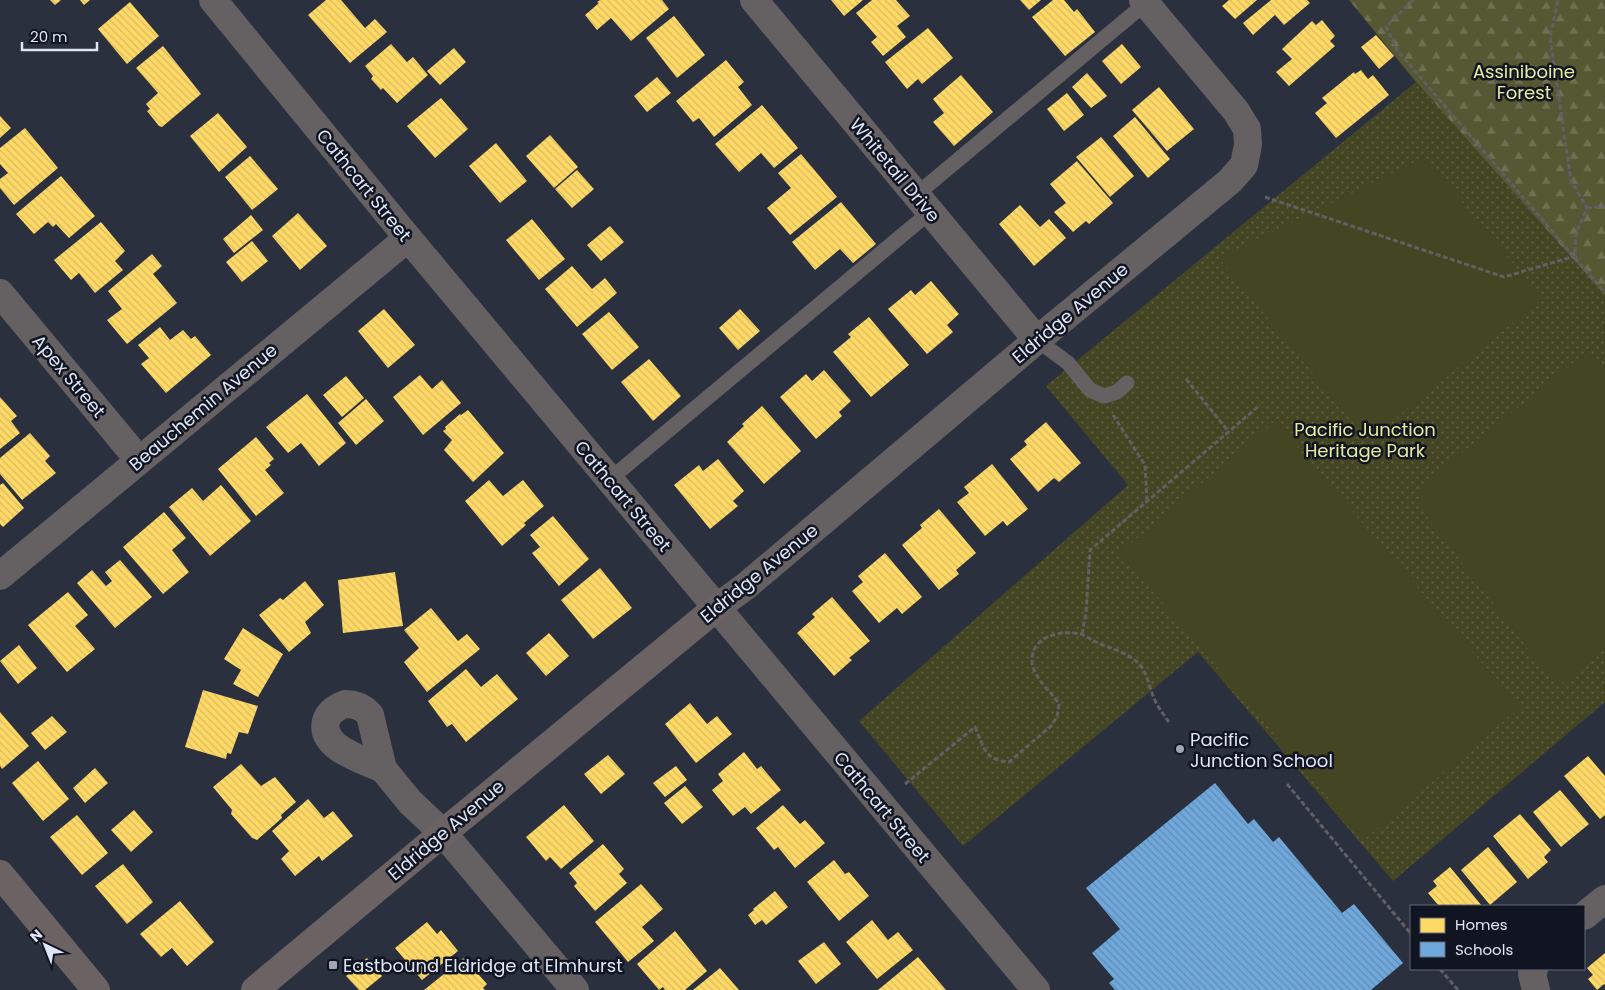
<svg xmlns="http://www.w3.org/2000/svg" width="1605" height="990" viewBox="0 0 1605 990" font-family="Poppins,sans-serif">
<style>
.forest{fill:url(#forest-firs)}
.park{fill:url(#park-dots)}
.pitch{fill:#444623}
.homes{fill:url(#homes-back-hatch)}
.schools{fill:url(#schools-back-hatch)}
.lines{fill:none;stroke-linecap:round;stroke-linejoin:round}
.path{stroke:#615f63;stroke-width:3;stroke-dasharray:5 2.5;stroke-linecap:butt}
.lane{stroke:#656062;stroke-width:15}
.street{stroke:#656062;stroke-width:28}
.secondary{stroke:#6a6263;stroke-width:28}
.poi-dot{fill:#9fa6b6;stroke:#111521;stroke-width:2}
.labels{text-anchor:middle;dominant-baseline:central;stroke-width:5;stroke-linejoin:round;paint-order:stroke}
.park-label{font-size:18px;fill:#e7eba0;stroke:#111521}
.street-label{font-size:18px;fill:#dee5f6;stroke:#111521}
.poi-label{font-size:18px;fill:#dee5f6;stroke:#111521;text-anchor:start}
</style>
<defs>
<pattern id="forest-firs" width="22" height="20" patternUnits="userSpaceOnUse" patternTransform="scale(1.25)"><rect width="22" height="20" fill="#555833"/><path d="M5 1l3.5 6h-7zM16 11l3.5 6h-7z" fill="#6d7051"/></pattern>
<pattern id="park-dots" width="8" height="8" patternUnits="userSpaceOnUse" patternTransform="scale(1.25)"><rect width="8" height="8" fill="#444623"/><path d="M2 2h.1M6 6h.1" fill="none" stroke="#5f6144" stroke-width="1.8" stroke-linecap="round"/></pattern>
<pattern id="homes-back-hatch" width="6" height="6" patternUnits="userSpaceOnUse" patternTransform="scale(1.25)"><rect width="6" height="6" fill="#ffd966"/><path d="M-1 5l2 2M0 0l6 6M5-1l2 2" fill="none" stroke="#d9bb60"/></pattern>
<pattern id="schools-back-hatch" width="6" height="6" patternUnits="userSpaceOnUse" patternTransform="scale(1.25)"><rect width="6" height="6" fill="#6fa8dc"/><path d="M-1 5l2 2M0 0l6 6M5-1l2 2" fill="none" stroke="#628ab0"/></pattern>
</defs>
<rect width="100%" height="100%" fill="#2a303e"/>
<path class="forest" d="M 1349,0 L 1605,0 L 1605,296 L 1416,82 Z"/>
<path class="park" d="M 1416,82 L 1605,296 L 1605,702 L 1393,881 L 1198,652 L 963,846 L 859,721 L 1128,485 L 1046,386 Z"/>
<g class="pitch">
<path d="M 1425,157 L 1542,299 L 1379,432 L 1357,428 L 1219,258 Z"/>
<path d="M 1589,350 L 1605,369 L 1605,648 L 1557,687 L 1420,507 L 1422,485 Z"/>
<path d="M 1275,421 L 1520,707 L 1364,840 L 1120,553 Z"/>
</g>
<g class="homes">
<path d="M 50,0 L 61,0 L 55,5 Z"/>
<path d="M 80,0 L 90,0 L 84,5 Z"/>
<path d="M 326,0 L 341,0 L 365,28 L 375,19 L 387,32 L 350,63 L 308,15 Z"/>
<path d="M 600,0 L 662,0 L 669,9 L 631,41 L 611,18 L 597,30 L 585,15 L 599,3 L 597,2 Z"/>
<path d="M 831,0 L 863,0 L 844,16 Z"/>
<path d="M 872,0 L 896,0 L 910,16 L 897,26 L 906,37 L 883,56 L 871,42 L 877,37 L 856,13 Z"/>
<path d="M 1020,0 L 1041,0 L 1029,10 Z"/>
<path d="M 1053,0 L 1064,0 L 1074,12 L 1077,9 L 1095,32 L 1065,56 L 1032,17 Z"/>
<path d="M 1229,0 L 1257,0 L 1235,19 L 1222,6 Z"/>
<path d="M 1271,0 L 1307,0 L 1310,3 L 1284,25 L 1275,15 L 1253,35 L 1243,23 Z"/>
<path d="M 130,2 L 159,36 L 127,64 L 98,29 Z"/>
<path d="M 674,16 L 705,55 L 677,78 L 646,38 Z"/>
<path d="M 1322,20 L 1335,36 L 1330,41 L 1335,46 L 1289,86 L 1276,72 L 1292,59 L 1282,49 L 1312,21 L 1316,25 Z"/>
<path d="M 928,28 L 953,58 L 922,84 L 918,79 L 907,89 L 885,62 Z"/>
<path d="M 1376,35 L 1394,56 L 1379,69 L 1361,47 Z"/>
<path d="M 391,44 L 407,62 L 413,57 L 428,75 L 397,103 L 383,88 L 381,90 L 371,79 L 373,76 L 365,66 Z"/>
<path d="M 1122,44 L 1141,67 L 1121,84 L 1102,61 Z"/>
<path d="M 163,46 L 201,94 L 162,127 L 159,126 L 147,111 L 150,109 L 146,104 L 158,93 L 136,68 Z"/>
<path d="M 454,48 L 466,62 L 440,85 L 427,71 Z"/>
<path d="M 726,60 L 744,82 L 738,87 L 752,105 L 714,137 L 699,118 L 693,122 L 676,101 Z"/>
<path d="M 1361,70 L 1368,79 L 1373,75 L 1389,95 L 1336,138 L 1315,113 L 1327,103 L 1322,98 L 1354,72 L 1355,74 Z"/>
<path d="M 1087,73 L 1107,96 L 1091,108 L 1072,87 Z"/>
<path d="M 961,75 L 993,112 L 954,146 L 933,122 L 944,113 L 933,99 Z"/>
<path d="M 657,77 L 671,93 L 647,112 L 634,96 Z"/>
<path d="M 1159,87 L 1194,129 L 1167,151 L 1132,110 Z"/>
<path d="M 1067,93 L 1084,115 L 1064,131 L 1047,109 Z"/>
<path d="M 441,98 L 468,129 L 435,158 L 407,126 Z"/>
<path d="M 762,105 L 798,148 L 774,168 L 761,153 L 739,172 L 715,144 Z"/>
<path d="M 218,113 L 247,147 L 219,172 L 190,136 Z"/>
<path d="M 0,116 L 11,128 L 0,138 Z"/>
<path d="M 1135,117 L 1170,159 L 1148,178 L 1113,136 Z"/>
<path d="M 25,128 L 58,168 L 14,205 L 0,188 L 0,179 L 8,173 L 0,164 L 0,148 Z"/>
<path d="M 550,135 L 578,167 L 554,188 L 526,156 Z"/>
<path d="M 1101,137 L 1134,176 L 1110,197 L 1076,157 Z"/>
<path d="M 496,143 L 527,181 L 500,203 L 469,166 Z"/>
<path d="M 801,154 L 837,197 L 790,235 L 767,208 L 791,188 L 778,173 Z"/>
<path d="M 250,156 L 278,189 L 252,210 L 225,177 Z"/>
<path d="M 1077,161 L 1113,203 L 1089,224 L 1086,221 L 1073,232 L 1054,212 L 1066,203 L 1050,184 Z"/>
<path d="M 577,170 L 594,189 L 572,208 L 555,189 Z"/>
<path d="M 61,176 L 95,216 L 69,238 L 56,224 L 53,227 L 48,222 L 34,234 L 16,214 Z"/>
<path d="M 841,202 L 876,244 L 853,263 L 840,249 L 815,270 L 792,242 Z"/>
<path d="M 1020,205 L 1040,227 L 1049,219 L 1066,238 L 1034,266 L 999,224 Z"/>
<path d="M 298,213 L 327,246 L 300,270 L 272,236 Z"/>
<path d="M 251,215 L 263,230 L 234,253 L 223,239 Z"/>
<path d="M 532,219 L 565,259 L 539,280 L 506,240 Z"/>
<path d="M 101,222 L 125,251 L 115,261 L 123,270 L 95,293 L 79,273 L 71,280 L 54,260 Z"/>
<path d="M 610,226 L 624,242 L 601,261 L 587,245 Z"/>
<path d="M 252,241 L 268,261 L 242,282 L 226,262 Z"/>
<path d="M 152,254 L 162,266 L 153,274 L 177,303 L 127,344 L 107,320 L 122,309 L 108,291 Z"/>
<path d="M 572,266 L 592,289 L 605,278 L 617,293 L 577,327 L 545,289 Z"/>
<path d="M 931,281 L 959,314 L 947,325 L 953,332 L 927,354 L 888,309 L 911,290 L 915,295 Z"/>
<path d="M 384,309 L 415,345 L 388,368 L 358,331 Z"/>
<path d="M 740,309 L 760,331 L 738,350 L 719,328 Z"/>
<path d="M 609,312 L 639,347 L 612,370 L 582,334 Z"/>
<path d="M 869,317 L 909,365 L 871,397 L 833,352 L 851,337 L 848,334 Z"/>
<path d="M 160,327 L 170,340 L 183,330 L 191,339 L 195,336 L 211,355 L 166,393 L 141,364 L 149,358 L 138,345 Z"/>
<path d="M 649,359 L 681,396 L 653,421 L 621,382 Z"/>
<path d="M 824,370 L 851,401 L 839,412 L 842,416 L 816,439 L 780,397 L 806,374 L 812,381 Z"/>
<path d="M 420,375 L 432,389 L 442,380 L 461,403 L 423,435 L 393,397 Z"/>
<path d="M 346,376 L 364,398 L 342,417 L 323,395 Z"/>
<path d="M 307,394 L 346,443 L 319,466 L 301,443 L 288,453 L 266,427 Z"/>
<path d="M 0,397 L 17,416 L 11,421 L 20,433 L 0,449 Z"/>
<path d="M 366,399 L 384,421 L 356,445 L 338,423 Z"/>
<path d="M 762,406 L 801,451 L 764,484 L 727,442 L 744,426 L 742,424 Z"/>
<path d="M 468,410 L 504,453 L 473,482 L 444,450 L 452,440 L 443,431 L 446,429 L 445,427 L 460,414 L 461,415 Z"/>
<path d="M 1046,422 L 1081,463 L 1059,482 L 1054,478 L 1038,492 L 1010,459 L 1027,445 L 1024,441 Z"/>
<path d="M 30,433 L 50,456 L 45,461 L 56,473 L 22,500 L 0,474 L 0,458 Z"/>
<path d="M 256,437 L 274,459 L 269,463 L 271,465 L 265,470 L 284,493 L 256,516 L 218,469 Z"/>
<path d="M 718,459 L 744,491 L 733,501 L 738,506 L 710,529 L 674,485 L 699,465 L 703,471 Z"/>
<path d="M 992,464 L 1028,509 L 1007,526 L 1003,521 L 985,536 L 957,502 L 969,493 L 964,487 Z"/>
<path d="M 489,480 L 503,496 L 523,480 L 544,506 L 524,523 L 526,525 L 502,546 L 465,501 Z"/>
<path d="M 3,483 L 24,508 L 3,527 L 0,524 L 0,485 Z"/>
<path d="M 221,485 L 251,521 L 210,556 L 169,507 L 192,488 L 203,501 Z"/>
<path d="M 939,509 L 976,553 L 956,570 L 959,574 L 939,590 L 902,545 L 922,528 L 920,525 Z"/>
<path d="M 164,512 L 186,538 L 172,550 L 189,572 L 163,594 L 123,547 Z"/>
<path d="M 553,516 L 589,559 L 559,586 L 532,553 L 540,547 L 530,535 Z"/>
<path d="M 885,553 L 922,597 L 902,614 L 897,608 L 879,623 L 852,591 L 863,582 L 858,576 Z"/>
<path d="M 120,560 L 152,597 L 115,628 L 77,583 L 92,570 L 106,586 L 112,581 L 105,572 Z"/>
<path d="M 600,568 L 632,608 L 593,639 L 561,600 Z"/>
<path d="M 395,572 L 403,626 L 343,633 L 338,580 Z"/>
<path d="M 305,581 L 324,605 L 305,622 L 311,633 L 289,652 L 259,615 L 280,598 L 283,600 Z"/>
<path d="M 68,592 L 88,615 L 75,626 L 95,649 L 67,672 L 28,625 Z"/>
<path d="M 832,597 L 870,641 L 849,658 L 852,660 L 834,676 L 797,633 L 815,617 L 812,614 Z"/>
<path d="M 431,608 L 458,641 L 467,634 L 480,649 L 427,692 L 404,662 L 419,648 L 404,630 Z"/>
<path d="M 243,628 L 283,654 L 258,697 L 233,684 L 241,670 L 224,659 Z"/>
<path d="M 549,633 L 569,656 L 546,676 L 526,653 Z"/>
<path d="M 19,645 L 37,668 L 18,684 L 0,661 Z"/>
<path d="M 466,669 L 481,687 L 497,674 L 518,699 L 466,742 L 452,724 L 447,727 L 428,701 Z"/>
<path d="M 203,690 L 258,706 L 248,734 L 239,732 L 231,754 L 227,753 L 226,759 L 185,747 Z"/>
<path d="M 690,703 L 707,724 L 717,716 L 732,734 L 696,763 L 665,724 Z"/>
<path d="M 0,712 L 29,746 L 2,769 L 0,766 Z"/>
<path d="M 52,716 L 67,732 L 45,750 L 31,733 Z"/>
<path d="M 744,752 L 757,769 L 761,766 L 781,790 L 751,814 L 745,807 L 733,816 L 712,790 L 723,781 L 718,774 Z"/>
<path d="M 608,755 L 625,774 L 601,794 L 584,774 Z"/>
<path d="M 1588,756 L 1605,776 L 1605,815 L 1600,819 L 1564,776 Z"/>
<path d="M 38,761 L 69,799 L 43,821 L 12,783 Z"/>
<path d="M 241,764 L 261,786 L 275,777 L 296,802 L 281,815 L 282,818 L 257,840 L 252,838 L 231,814 L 232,810 L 213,787 Z"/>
<path d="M 676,766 L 687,780 L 665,797 L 653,783 Z"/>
<path d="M 95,768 L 108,783 L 85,803 L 73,788 Z"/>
<path d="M 685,786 L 703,807 L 682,824 L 664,803 Z"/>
<path d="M 1560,790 L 1589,824 L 1561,847 L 1533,812 Z"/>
<path d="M 308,799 L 324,818 L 333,811 L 353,836 L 322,861 L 319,856 L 295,876 L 281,859 L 289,851 L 272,831 Z"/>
<path d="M 564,805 L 594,841 L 561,869 L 550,857 L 546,861 L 526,837 Z"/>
<path d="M 783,805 L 800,824 L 805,820 L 825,843 L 795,868 L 778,847 L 774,850 L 756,828 Z"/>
<path d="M 134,810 L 153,832 L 131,852 L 111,830 Z"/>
<path d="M 1520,814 L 1551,850 L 1544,857 L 1548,862 L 1528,879 L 1493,836 Z"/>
<path d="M 77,815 L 108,853 L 82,875 L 50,837 Z"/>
<path d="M 603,844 L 624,869 L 619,874 L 627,883 L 595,911 L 574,886 L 577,883 L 569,873 Z"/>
<path d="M 1488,847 L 1517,882 L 1490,905 L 1461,870 Z"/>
<path d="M 834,860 L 845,874 L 849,872 L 869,896 L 839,921 L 807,882 Z"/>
<path d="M 123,864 L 153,902 L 127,924 L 95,886 Z"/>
<path d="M 1450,867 L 1482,906 L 1439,906 L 1428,893 L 1437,886 L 1433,881 Z"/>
<path d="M 641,884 L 663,909 L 642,927 L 654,941 L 628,962 L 595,922 Z"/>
<path d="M 775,891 L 788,907 L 766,925 L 762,920 L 755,925 L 748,915 L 754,910 L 753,909 Z"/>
<path d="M 180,901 L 214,942 L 187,966 L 172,948 L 161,957 L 140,934 Z"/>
<path d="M 872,920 L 888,940 L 898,932 L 913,950 L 877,979 L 846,942 Z"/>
<path d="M 427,922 L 437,934 L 441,930 L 458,951 L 422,980 L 395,948 Z"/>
<path d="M 675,931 L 707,971 L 685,990 L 665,990 L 663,987 L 659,990 L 637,964 Z"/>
<path d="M 824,942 L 841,964 L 816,984 L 798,961 Z"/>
<path d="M 1605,953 L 1605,985 L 1604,984 L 1597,990 L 1588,979 L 1593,975 L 1587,968 Z"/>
<path d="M 918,957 L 946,990 L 878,990 Z"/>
<path d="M 367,958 L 382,976 L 365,990 L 359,990 L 346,976 Z"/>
<path d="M 464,958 L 487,984 L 483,988 L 485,990 L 424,990 Z"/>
<path d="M 720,968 L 739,990 L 693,990 Z"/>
</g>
<path class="schools" d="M 1215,783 L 1248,824 L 1254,819 L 1273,842 L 1279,837 L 1342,913 L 1354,904 L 1403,963 L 1371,990 L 1115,990 L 1109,983 L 1114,979 L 1092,953 L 1120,929 L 1086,888 Z"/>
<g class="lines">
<g class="path">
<path d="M 1413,0 L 1386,27 L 1397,50 L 1605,293"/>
<path d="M 1265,197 L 1504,277 L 1575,256 L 1576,233 L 1587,208 L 1571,181 L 1550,37 L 1558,0"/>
<path d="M 1587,208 L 1605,206"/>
<path d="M 1186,379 L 1229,432"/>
<path d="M 1113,415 L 1145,465 L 1147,502"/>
<path d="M 1082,634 L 1086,613 L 1090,550 L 1260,405"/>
<path d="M 905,784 L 975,727 C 984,747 984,760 1009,762 L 1051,726 L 1057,717 L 1059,704 C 1051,691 1031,676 1032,659 C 1033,635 1062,630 1081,634 C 1085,635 1090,639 1094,641 C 1108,648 1124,651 1136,661 C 1148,671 1148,685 1154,698 C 1158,708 1165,716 1170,724"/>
<path d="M 1287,784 L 1411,934"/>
<path d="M 1440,969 L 1458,990"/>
</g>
<g class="lane">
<path d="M 916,195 L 1146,3"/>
<path d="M 1037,340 L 1068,363 L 1090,390 L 1104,396 L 1117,392 L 1127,383"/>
<path d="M 609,480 L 930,212"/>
</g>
<g class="street">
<path d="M 213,0 L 408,238 L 1036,990"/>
<path d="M 754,0 L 1037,340"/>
<path d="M 0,293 L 139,460"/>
<path d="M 0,576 L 408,238"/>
<path d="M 716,608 L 746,586 L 1037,340 L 1230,181 L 1244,165 L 1248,145 L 1247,129 L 1236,111 L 1143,0"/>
<path d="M 345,704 C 356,704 363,707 370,715 L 383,769 C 364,760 319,748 326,721 C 329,711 337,707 345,704 Z"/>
<path d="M 383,769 L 410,802 L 443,833 L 470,865 L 575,990"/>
<path d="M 1584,916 L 1605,899"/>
<path d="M 1534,969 L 1532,974 L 1536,990"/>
</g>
<g class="secondary">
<path d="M 0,874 L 96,990"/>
<path d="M 255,990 L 443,833 L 716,608"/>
</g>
</g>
<g class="poi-dot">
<circle cx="1180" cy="749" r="5"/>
<rect x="328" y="960" width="10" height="10" rx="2.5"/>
</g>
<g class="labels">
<g class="park-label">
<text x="1524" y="71">Assiniboine<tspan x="1524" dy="21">Forest</tspan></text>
<text x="1365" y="429">Pacific Junction<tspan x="1365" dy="21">Heritage Park</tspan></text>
</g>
<g class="street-label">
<text transform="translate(895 170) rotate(50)">Whitetail Drive</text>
<text transform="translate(364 185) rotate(51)">Cathcart Street</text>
<text transform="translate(1070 313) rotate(-40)">Eldridge Avenue</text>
<text transform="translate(69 376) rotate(50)">Apex Street</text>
<text transform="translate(203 407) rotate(-40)">Beauchemin Avenue</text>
<text transform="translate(623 496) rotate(50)">Cathcart Street</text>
<text transform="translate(759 573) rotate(-39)">Eldridge Avenue</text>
<text transform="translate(882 807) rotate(50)">Cathcart Street</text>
<text transform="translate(446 830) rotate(-40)">Eldridge Avenue</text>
</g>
<g class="poi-label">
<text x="1190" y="739">Pacific<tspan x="1190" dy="21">Junction School</tspan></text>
<text x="343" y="965">Eastbound Eldridge at Elmhurst</text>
</g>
</g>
<rect x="1410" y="905" width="175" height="65" fill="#111521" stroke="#636876"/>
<rect x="1420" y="918" width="25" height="15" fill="#ffd966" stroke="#636876"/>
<text x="1455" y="930" font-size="15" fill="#dee5f6">Homes</text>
<rect x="1420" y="942" width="25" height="15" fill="#6fa8dc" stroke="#636876"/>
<text x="1455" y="955" font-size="15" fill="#dee5f6">Schools</text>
<g transform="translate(45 945) rotate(317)" stroke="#111521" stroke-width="4" paint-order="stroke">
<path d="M0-4L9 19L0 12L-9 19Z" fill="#dee5f6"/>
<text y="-8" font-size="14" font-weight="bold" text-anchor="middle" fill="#dee5f6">N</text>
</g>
<path d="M22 42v8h75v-8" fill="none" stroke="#dee5f6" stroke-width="2.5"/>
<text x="30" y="42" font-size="15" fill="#dee5f6" stroke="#111521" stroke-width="4" paint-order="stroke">20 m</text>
</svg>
